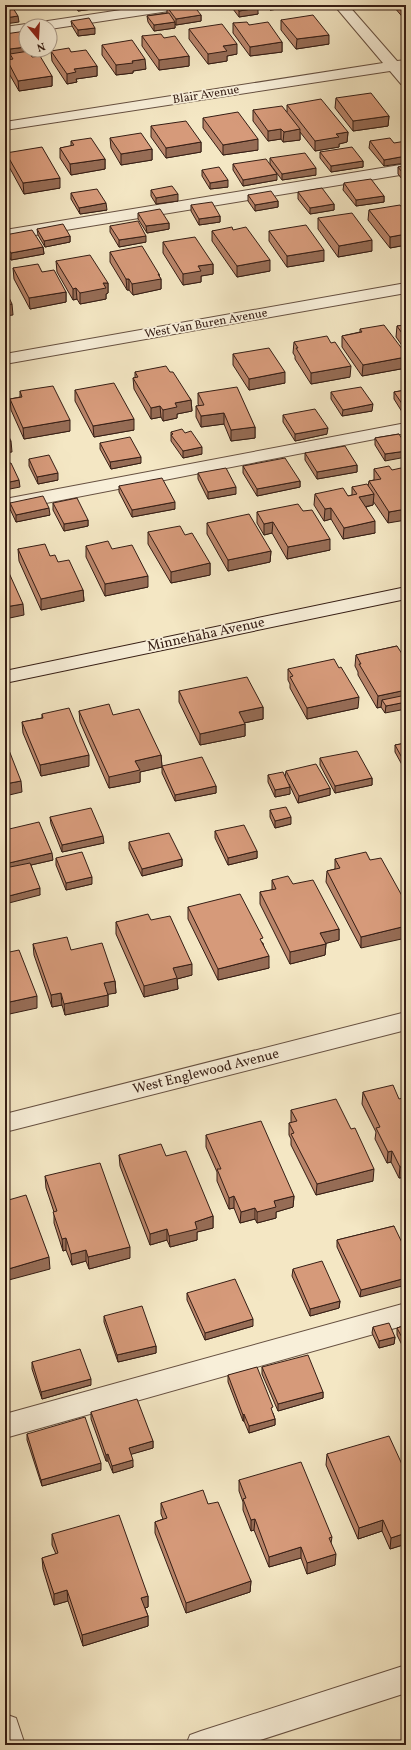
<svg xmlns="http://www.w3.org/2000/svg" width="411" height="1750" viewBox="0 0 411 1750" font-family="Vollkorn,serif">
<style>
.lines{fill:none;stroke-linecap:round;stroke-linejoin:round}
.lane-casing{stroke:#665041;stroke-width:2}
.street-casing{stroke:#665041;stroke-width:2}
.secondary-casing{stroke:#361e15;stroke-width:2}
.lane{fill:#f8efd9;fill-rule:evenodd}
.street{fill:#f8efd9;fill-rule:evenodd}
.secondary{fill:#f8efd9;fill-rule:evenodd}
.wall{fill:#b88469;stroke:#361e15}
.shaded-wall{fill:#966c55;stroke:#361e15}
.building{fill:#d69a7a;stroke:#361e15}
.labels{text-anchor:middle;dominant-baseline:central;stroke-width:3.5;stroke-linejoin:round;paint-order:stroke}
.far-street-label{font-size:12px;fill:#361e15;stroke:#f8efd9}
.street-label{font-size:14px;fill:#361e15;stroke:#f8efd9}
</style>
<rect width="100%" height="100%" fill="#f4e7c4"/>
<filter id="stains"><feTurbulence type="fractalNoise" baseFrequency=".005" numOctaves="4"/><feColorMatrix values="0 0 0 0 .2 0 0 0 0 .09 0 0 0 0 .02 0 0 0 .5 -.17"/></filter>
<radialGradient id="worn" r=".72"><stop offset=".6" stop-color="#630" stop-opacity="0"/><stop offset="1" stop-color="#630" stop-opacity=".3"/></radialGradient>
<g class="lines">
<g class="lane-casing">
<g id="lane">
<path d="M 154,5 L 189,5 L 187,8 L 182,9 L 50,29 L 50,26 L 34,26 L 36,23 L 41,22 Z"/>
<path d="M 26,24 L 32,26 L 26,26 L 26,32 L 5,35 L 5,27 Z"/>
<path d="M 406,164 L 406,174 L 5,240 L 5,230 Z"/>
<path d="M 406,423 L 406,433 L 5,511 L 5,499 Z"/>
<path d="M 406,1303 L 406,1325 L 5,1438 L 5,1414 Z"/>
</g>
</g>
<g class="street-casing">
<g id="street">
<path d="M 334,5 L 348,5 L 397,61 L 406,60 L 406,68 L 403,69 L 406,72 L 406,85 L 401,84 L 390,71 L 5,130 L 5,122 L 383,63 Z"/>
<path d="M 406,283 L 406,293 L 5,364 L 5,354 Z"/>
<path d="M 406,1012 L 406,1030 L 5,1132 L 5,1114 Z"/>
<path d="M 406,1665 L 406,1693 L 245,1745 L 186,1745 L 190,1735 L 201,1731 Z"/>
<path d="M 5,1714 L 16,1718 L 25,1745 L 5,1745 Z"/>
</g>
</g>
<g class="secondary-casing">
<path id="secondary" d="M 406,587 L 406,599 L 5,683 L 5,671 Z"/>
</g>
<use href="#lane" class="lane"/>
<use href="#street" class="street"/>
<use href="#secondary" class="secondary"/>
</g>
<g class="wall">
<path d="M 75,5 L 107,5 L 107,7 L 78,11 Z"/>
<path d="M 109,5 L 134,5 L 134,6 L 112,9 Z"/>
<path d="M 230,5 L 256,5 L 258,14 L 239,17 Z"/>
<path d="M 265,5 L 297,5 L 297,7 L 270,10 Z"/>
<path d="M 394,5 L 406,5 L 406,21 L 394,7 Z"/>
<path d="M 167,7 L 201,15 L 201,21 L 176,25 L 175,24 L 175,28 L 154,31 L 148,22 L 147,16 L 167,13 Z"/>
<path d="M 281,20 L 329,44 L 296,49 L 281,30 Z"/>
<path d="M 71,21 L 95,34 L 78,36 L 72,26 Z"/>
<path d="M 233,23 L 249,25 L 282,42 L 282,52 L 250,56 L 233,33 Z"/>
<path d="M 189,29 L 237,54 L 227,56 L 227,61 L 208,64 L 189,39 Z"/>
<path d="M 5,34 L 26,50 L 35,50 L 35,52 L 29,52 L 32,57 L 52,76 L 52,86 L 19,91 L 7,70 L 7,60 L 10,60 L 10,54 L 5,46 Z"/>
<path d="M 142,36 L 164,38 L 189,56 L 189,66 L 159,70 L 142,46 Z"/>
<path d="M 102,45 L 146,69 L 133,71 L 133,73 L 116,75 L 102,55 Z"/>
<path d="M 51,51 L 71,52 L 97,66 L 97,76 L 76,79 L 77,82 L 67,84 L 52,61 Z"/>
<path d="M 336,98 L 389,116 L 388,126 L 353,131 L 335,108 Z"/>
<path d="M 287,105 L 348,132 L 347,142 L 339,144 L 339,147 L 315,151 L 300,132 L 300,140 L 283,142 L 281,139 L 268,141 L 253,121 L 253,110 L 287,112 Z"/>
<path d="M 203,118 L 258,150 L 223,155 L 203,128 Z"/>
<path d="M 151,126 L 201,142 L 201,152 L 166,158 L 151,137 Z"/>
<path d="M 110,138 L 152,149 L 152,160 L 121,165 L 111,148 Z"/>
<path d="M 71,141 L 105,159 L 105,169 L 71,175 L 60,158 L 60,148 L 71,146 Z"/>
<path d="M 370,141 L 394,143 L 384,166 L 369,148 Z"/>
<path d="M 320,152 L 363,161 L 363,167 L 331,172 L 320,158 Z"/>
<path d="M 6,153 L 60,188 L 24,194 L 7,163 Z"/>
<path d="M 270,158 L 316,175 L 282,180 L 270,164 Z"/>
<path d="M 233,164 L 277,180 L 243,186 L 233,170 Z"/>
<path d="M 406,166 L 406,184 L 398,174 L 398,167 Z"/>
<path d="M 202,170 L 228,187 L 210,189 L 202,176 Z"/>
<path d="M 344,183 L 384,196 L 384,202 L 356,206 L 343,190 Z"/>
<path d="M 151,190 L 178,201 L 156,204 L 151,196 Z"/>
<path d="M 298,192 L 334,204 L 334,210 L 310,214 L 298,199 Z"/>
<path d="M 71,193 L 107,210 L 80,214 L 71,199 Z"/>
<path d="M 248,195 L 278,201 L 278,207 L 255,211 L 248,201 Z"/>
<path d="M 191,205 L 220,216 L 220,222 L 199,225 L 191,211 Z"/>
<path d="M 369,210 L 406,213 L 406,245 L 390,248 L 368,220 Z"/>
<path d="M 138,213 L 169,223 L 169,229 L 147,233 L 138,219 Z"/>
<path d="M 318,218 L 372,251 L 338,257 L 318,229 Z"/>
<path d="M 110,226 L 146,242 L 119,247 L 110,232 Z"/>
<path d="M 37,229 L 70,236 L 70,242 L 45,247 L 38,235 Z"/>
<path d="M 233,230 L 270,271 L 237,277 L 212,241 L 212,231 Z"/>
<path d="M 269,231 L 324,261 L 287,267 L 269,241 Z"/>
<path d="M 5,235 L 43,247 L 44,254 L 11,260 L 5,249 Z"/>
<path d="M 163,242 L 213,264 L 213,274 L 201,276 L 201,282 L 183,285 L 163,253 Z"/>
<path d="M 110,252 L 159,274 L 159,276 L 161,279 L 161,289 L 133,295 L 129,290 L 127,290 L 110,262 Z"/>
<path d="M 56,261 L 108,283 L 108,293 L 106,294 L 106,299 L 80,304 L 77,299 L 73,300 L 57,272 Z"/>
<path d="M 13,268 L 42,272 L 66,292 L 66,302 L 30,309 L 14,279 Z"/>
<path d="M 406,325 L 406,351 L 396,337 L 397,326 Z"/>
<path d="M 360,329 L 406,354 L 406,368 L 362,376 L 342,347 L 342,336 L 360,332 Z"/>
<path d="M 294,342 L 350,377 L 311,384 L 295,359 L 295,356 L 293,353 Z"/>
<path d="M 233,354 L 285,383 L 249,390 L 233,365 Z"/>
<path d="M 135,372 L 170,372 L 191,400 L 192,411 L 177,414 L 177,418 L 163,421 L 161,417 L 151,419 L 134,389 L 133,378 L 135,378 Z"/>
<path d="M 75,390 L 134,430 L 94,437 L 75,401 Z"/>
<path d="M 406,390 L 406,415 L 404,415 L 394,399 L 394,392 Z"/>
<path d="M 20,391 L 70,431 L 24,439 L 11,410 L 10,399 L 20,397 Z"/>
<path d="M 331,392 L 372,411 L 342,416 L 331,399 Z"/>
<path d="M 198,393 L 255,427 L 255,438 L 231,441 L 224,424 L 201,427 L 196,417 L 196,406 L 199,406 L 198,404 Z"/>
<path d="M 283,415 L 327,434 L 295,441 L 283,422 Z"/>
<path d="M 171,432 L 202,454 L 183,458 L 171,441 Z"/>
<path d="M 399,434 L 385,461 L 375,445 L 375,438 Z"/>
<path d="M 100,443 L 141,463 L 111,469 L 100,449 Z"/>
<path d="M 305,453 L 357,465 L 357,472 L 317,479 L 305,460 Z"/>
<path d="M 29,459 L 58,480 L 38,484 L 29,466 Z"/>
<path d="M 243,466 L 300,481 L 300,487 L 257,496 L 243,473 Z"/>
<path d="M 374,469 L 392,470 L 388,523 L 373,501 L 373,505 L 366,507 L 375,533 L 343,539 L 331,519 L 324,521 L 314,505 L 315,494 L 348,496 L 352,495 L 352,487 L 368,486 L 369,481 L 374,480 Z"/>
<path d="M 198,473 L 236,494 L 208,499 L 198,479 Z"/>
<path d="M 119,486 L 175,509 L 132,517 L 119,492 Z"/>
<path d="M 10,503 L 50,515 L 16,522 L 10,509 Z"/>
<path d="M 53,503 L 88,520 L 88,526 L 64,531 L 53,510 Z"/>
<path d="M 303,511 L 330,550 L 287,559 L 272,533 L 264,535 L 257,523 L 257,512 Z"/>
<path d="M 207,523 L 271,551 L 270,562 L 228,571 L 207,534 Z"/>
<path d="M 148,532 L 210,563 L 210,575 L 171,583 L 148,544 Z"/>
<path d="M 86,546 L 112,549 L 148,587 L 105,596 L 86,557 Z"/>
<path d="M 18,549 L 50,556 L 58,562 L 83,590 L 84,601 L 41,610 L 19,561 Z"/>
<path d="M 397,646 L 385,713 L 381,707 L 377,708 L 358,675 L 358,672 L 355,666 L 356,655 Z"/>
<path d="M 288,669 L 358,708 L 307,719 L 290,688 L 290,684 L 288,680 Z"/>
<path d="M 179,691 L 263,707 L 263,719 L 244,723 L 245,724 L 245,736 L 200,745 L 179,702 Z"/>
<path d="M 79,711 L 113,715 L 161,755 L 162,767 L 140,772 L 140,782 L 109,788 L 80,722 Z"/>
<path d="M 42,714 L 89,766 L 41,776 L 23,733 L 22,722 L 42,718 Z"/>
<path d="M 406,743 L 406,772 L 395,752 L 395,745 Z"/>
<path d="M 320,758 L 372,778 L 372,785 L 335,793 L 320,765 Z"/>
<path d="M 162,766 L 216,786 L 216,793 L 175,801 L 162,773 Z"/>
<path d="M 286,771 L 330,788 L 330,795 L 298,803 L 289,784 L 290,794 L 275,797 L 268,782 L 268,775 L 285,777 Z"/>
<path d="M 270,810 L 291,824 L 275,828 L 270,817 Z"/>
<path d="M 50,817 L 104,843 L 62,852 L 51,824 Z"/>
<path d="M 5,830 L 53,860 L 31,865 L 40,895 L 8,867 L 5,859 Z"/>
<path d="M 215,831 L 257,851 L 257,858 L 228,865 L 215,838 Z"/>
<path d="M 129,842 L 182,859 L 182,866 L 142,876 L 129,849 Z"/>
<path d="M 56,858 L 92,884 L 66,890 L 56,865 Z"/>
<path d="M 335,859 L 370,860 L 361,948 L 326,882 L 327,871 L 335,869 Z"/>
<path d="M 272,880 L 293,884 L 339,929 L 339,940 L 326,943 L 325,955 L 290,964 L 260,904 L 260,892 L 272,890 Z"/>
<path d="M 188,907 L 263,943 L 269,968 L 218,980 L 188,919 Z"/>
<path d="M 151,920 L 192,975 L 177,979 L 178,989 L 144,997 L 116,934 L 116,922 Z"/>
<path d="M 33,944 L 71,950 L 115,981 L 116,993 L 108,994 L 108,1006 L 65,1015 L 62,1005 L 52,1007 L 34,955 Z"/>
<path d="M 363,1092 L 406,1177 L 399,1178 L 391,1162 L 387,1163 L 375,1139 L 376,1132 L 362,1104 Z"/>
<path d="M 291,1110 L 373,1181 L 316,1195 L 291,1145 L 291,1139 L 289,1135 L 289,1123 L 291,1123 Z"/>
<path d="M 206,1135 L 294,1196 L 293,1207 L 276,1212 L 276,1218 L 257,1223 L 255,1219 L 240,1223 L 234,1208 L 229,1209 L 217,1181 L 217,1172 L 206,1147 Z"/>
<path d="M 119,1155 L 166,1156 L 213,1216 L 213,1228 L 197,1232 L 197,1240 L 170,1247 L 167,1240 L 150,1245 L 120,1166 Z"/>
<path d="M 45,1176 L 130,1258 L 89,1269 L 86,1261 L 72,1265 L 66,1250 L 63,1251 L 54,1223 L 54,1212 L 46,1188 Z"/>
<path d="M 394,1226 L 360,1297 L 337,1247 L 337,1240 Z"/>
<path d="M 293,1269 L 340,1301 L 339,1308 L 310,1316 L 292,1276 Z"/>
<path d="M 187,1293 L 253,1326 L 205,1340 L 187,1300 Z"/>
<path d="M 104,1316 L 156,1346 L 156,1353 L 118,1362 L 104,1322 Z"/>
<path d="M 406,1325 L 406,1353 L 397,1335 L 397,1328 Z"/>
<path d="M 373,1327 L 395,1337 L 394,1344 L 379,1348 L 372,1333 Z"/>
<path d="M 32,1362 L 91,1385 L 42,1399 L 32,1369 Z"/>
<path d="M 262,1367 L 323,1392 L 323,1398 L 278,1411 L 262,1374 Z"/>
<path d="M 228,1375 L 273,1413 L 275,1419 L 275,1425 L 249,1433 L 244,1421 L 243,1421 L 228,1382 Z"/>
<path d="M 91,1412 L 153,1441 L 153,1448 L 131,1454 L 133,1467 L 113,1473 L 108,1461 L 106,1461 L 91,1419 Z"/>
<path d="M 27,1434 L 101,1470 L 42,1486 L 27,1440 Z"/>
<path d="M 327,1454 L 406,1473 L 406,1544 L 390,1549 L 382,1531 L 358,1539 L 326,1465 Z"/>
<path d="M 239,1480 L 332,1537 L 331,1543 L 335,1565 L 307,1574 L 301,1558 L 269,1567 L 254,1530 L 251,1531 L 243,1510 L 243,1502 L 239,1491 Z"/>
<path d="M 161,1503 L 208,1504 L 251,1581 L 250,1592 L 186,1613 L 155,1533 L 155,1522 L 163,1519 L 161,1514 Z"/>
<path d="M 52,1534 L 148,1596 L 148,1607 L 145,1608 L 148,1616 L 148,1626 L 83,1646 L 68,1601 L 54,1605 L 43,1569 L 42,1558 L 56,1554 L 52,1545 Z"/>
</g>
<g class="shaded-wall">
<path d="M 78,5 L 107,5 L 107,7 L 78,11 Z"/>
<path d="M 112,5 L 134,5 L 134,6 L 112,9 Z"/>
<path d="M 270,5 L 297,5 L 297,7 L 270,10 Z"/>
<path d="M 258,8 L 258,14 L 239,17 L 239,11 Z"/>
<path d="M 201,15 L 201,21 L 176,25 L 176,19 Z"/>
<path d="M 18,16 L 19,22 L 5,24 L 5,18 Z"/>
<path d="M 175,22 L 175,28 L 154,31 L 154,25 Z"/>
<path d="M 95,28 L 95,34 L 78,36 L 78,30 Z"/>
<path d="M 329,35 L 329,44 L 296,49 L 297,39 Z"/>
<path d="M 282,42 L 282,52 L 250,56 L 250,47 Z"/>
<path d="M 237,44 L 237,54 L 227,56 L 227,61 L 208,64 L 208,54 L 223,46 Z"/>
<path d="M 26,47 L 26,50 L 35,50 L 35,52 L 11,55 L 10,49 Z"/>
<path d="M 189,56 L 189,66 L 159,70 L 159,60 Z"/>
<path d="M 145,59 L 146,69 L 133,71 L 133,73 L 116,75 L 116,65 L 132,61 Z"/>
<path d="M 97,66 L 97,76 L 76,79 L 77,82 L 67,84 L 67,74 L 74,69 Z"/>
<path d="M 52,76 L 52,86 L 19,91 L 18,81 Z"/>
<path d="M 389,116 L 388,126 L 353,131 L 353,121 Z"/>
<path d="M 281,129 L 281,139 L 268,141 L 268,131 Z"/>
<path d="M 300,129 L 300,140 L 283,142 L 284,132 Z"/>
<path d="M 348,132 L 347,142 L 339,144 L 339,147 L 315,151 L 315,141 L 336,134 Z"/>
<path d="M 258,139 L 258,150 L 223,155 L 223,145 Z"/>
<path d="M 201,142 L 201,152 L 166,158 L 166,148 Z"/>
<path d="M 152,149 L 152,160 L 121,165 L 121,154 Z"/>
<path d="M 406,156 L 406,163 L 384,166 L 384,160 Z"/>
<path d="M 105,159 L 105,169 L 71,175 L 70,164 Z"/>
<path d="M 363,161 L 363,167 L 331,172 L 331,166 Z"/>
<path d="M 316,168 L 316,175 L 282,180 L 282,174 Z"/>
<path d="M 277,174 L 277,180 L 243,186 L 243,180 Z"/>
<path d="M 60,178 L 60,188 L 24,194 L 23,183 Z"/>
<path d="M 5,180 L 6,180 L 7,191 L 5,191 Z"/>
<path d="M 228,180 L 228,187 L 210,189 L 210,183 Z"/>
<path d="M 178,194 L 178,201 L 156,204 L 156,198 Z"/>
<path d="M 384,196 L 384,202 L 356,206 L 356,200 Z"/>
<path d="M 278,201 L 278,207 L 255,211 L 255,205 Z"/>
<path d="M 106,203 L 107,210 L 80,214 L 79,208 Z"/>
<path d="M 334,204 L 334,210 L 310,214 L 310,208 Z"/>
<path d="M 220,216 L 220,222 L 199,225 L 199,219 Z"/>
<path d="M 169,223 L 169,229 L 147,233 L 146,226 Z"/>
<path d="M 406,234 L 406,245 L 390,248 L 390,237 Z"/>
<path d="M 70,236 L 70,242 L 45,247 L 44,241 Z"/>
<path d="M 146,236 L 146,242 L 119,247 L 119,240 Z"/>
<path d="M 372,240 L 372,251 L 338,257 L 339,246 Z"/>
<path d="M 43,247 L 44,254 L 11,260 L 11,253 Z"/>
<path d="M 324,250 L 324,261 L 287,267 L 287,256 Z"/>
<path d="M 270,260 L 270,271 L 237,277 L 237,266 Z"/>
<path d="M 213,264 L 213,274 L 201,276 L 201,282 L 183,285 L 183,274 L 198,266 Z"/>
<path d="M 158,274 L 159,274 L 160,279 L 161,279 L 161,289 L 133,295 L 132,284 Z"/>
<path d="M 126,279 L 129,279 L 129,290 L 127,290 Z"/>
<path d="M 103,283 L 108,283 L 108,293 L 106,294 L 106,299 L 80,304 L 80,293 Z"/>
<path d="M 76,288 L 77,299 L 73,300 L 73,289 Z"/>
<path d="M 66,292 L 66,302 L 30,309 L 29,298 Z"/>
<path d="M 12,304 L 13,315 L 5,316 L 5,305 Z"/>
<path d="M 406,357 L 406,368 L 362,376 L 363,365 Z"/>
<path d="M 351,366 L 350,377 L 311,384 L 311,373 Z"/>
<path d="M 285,372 L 285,383 L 249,390 L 249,379 Z"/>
<path d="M 191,400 L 192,411 L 177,414 L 177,418 L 163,421 L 163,410 L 175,403 Z"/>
<path d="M 373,404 L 372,411 L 342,416 L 343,410 Z"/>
<path d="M 160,406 L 161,417 L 151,419 L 151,408 Z"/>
<path d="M 405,408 L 406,408 L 406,415 L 404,415 Z"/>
<path d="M 224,413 L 224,424 L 201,427 L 201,416 Z"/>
<path d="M 134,419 L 134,430 L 94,437 L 93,426 Z"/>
<path d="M 70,420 L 70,431 L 24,439 L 23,428 Z"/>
<path d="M 255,427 L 255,438 L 231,441 L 231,430 Z"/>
<path d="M 328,428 L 327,434 L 295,441 L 295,434 Z"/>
<path d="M 11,441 L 12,452 L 5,453 L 5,442 Z"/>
<path d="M 202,447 L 202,454 L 183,458 L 183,451 Z"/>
<path d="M 406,451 L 406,457 L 385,461 L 385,454 Z"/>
<path d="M 141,457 L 141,463 L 111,469 L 110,462 Z"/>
<path d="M 357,465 L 357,472 L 317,479 L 317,472 Z"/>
<path d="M 58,473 L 58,480 L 38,484 L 37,477 Z"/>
<path d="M 19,480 L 20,487 L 5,490 L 5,483 Z"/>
<path d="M 300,481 L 300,487 L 257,496 L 257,489 Z"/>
<path d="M 236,487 L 236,494 L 208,499 L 208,492 Z"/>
<path d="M 374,494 L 373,505 L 359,508 L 359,497 Z"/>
<path d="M 175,502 L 175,509 L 132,517 L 132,510 Z"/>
<path d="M 49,508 L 50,515 L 16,522 L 16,515 Z"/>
<path d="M 331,508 L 331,519 L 324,521 L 325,509 Z"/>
<path d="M 406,509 L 406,520 L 388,523 L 389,512 Z"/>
<path d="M 88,520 L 88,526 L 64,531 L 64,524 Z"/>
<path d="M 375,521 L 375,533 L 343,539 L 344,528 Z"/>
<path d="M 273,522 L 272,533 L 264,535 L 264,524 Z"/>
<path d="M 330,539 L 330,550 L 287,559 L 288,547 Z"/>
<path d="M 271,551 L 270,562 L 228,571 L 228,560 Z"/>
<path d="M 210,563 L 210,575 L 171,583 L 171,572 Z"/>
<path d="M 148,576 L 148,587 L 105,596 L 105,584 Z"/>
<path d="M 83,590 L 84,601 L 41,610 L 41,599 Z"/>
<path d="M 23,604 L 24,615 L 5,619 L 5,607 Z"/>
<path d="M 406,690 L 406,701 L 382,700 L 381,707 L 377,708 L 378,696 Z"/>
<path d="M 359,697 L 358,708 L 307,719 L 307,708 Z"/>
<path d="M 406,702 L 406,709 L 385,713 L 386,706 Z"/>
<path d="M 263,707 L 263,719 L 239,724 L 239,712 Z"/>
<path d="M 245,724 L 245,736 L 200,745 L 200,734 Z"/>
<path d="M 89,755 L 89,766 L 41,776 L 40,765 Z"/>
<path d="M 161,755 L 162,767 L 140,772 L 140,782 L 109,788 L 109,777 L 135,761 Z"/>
<path d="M 372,778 L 372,785 L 335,793 L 335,786 Z"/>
<path d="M 21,781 L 22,792 L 5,796 L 5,784 Z"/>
<path d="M 216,786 L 216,793 L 175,801 L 175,795 Z"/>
<path d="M 290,787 L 290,794 L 275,797 L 275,790 Z"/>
<path d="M 330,788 L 330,795 L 298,803 L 299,796 Z"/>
<path d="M 291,817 L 291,824 L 275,828 L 275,821 Z"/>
<path d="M 103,836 L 104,843 L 62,852 L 62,845 Z"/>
<path d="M 257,851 L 257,858 L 228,865 L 228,858 Z"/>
<path d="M 52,853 L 53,860 L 9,870 L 9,863 Z"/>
<path d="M 182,859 L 182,866 L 142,876 L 142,869 Z"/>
<path d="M 92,877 L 92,884 L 66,890 L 66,883 Z"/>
<path d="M 40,888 L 40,895 L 5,904 L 5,897 Z"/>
<path d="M 406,926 L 406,938 L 361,948 L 361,937 Z"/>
<path d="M 339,929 L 339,940 L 320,945 L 320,933 Z"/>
<path d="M 326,944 L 325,955 L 290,964 L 290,952 Z"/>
<path d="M 269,956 L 269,968 L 218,980 L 218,969 Z"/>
<path d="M 192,964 L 192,975 L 177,979 L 178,989 L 144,997 L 144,986 L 173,968 Z"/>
<path d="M 115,981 L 116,993 L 104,995 L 104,983 Z"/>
<path d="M 61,993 L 62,1005 L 52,1007 L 51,995 Z"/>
<path d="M 108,995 L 108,1006 L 65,1015 L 64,1004 Z"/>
<path d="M 37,996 L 37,1008 L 5,1015 L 5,1003 Z"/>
<path d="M 392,1151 L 391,1162 L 387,1163 L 388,1152 Z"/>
<path d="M 406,1165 L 406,1177 L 399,1178 L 400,1167 Z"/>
<path d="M 374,1169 L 373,1181 L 316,1195 L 317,1184 Z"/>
<path d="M 234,1196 L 234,1208 L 229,1209 L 229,1198 Z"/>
<path d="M 294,1196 L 293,1207 L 276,1212 L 276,1218 L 257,1223 L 257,1212 L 274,1201 Z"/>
<path d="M 255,1208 L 255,1219 L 240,1223 L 241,1212 Z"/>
<path d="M 213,1216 L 213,1228 L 197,1232 L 197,1240 L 170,1247 L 169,1236 L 195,1222 Z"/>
<path d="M 167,1229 L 167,1240 L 150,1245 L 150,1234 Z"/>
<path d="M 66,1238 L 66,1250 L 63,1251 L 62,1239 Z"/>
<path d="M 130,1247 L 130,1258 L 89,1269 L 88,1257 Z"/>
<path d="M 86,1250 L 86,1261 L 72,1265 L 71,1254 Z"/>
<path d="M 49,1257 L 50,1269 L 5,1281 L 5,1270 Z"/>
<path d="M 406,1278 L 406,1285 L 360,1297 L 361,1290 Z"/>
<path d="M 340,1301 L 339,1308 L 310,1316 L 310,1309 Z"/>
<path d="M 253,1319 L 253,1326 L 205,1340 L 205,1333 Z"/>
<path d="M 395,1337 L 394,1344 L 379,1348 L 379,1341 Z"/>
<path d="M 156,1346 L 156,1353 L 118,1362 L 117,1355 Z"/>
<path d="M 91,1379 L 91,1385 L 42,1399 L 41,1392 Z"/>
<path d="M 323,1392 L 323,1398 L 278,1411 L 278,1404 Z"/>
<path d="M 244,1414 L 244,1421 L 243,1421 L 243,1415 Z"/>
<path d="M 275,1419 L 275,1425 L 249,1433 L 249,1426 Z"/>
<path d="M 153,1441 L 153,1448 L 129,1455 L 129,1448 Z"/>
<path d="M 108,1454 L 108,1461 L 106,1461 L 106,1455 Z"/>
<path d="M 133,1460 L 133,1467 L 113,1473 L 112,1466 Z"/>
<path d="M 101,1463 L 101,1470 L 42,1486 L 41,1480 Z"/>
<path d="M 255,1519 L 254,1530 L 251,1531 L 251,1520 Z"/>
<path d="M 383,1520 L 382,1531 L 358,1539 L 359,1528 Z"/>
<path d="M 406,1533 L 406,1544 L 390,1549 L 391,1538 Z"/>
<path d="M 301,1547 L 301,1558 L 269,1567 L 269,1557 Z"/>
<path d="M 336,1554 L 335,1565 L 307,1574 L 307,1563 Z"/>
<path d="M 251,1581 L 250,1592 L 186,1613 L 186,1603 Z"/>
<path d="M 67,1590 L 68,1601 L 54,1605 L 54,1594 Z"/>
<path d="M 148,1596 L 148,1607 L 142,1609 L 141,1598 Z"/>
<path d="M 148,1616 L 148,1626 L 83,1646 L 82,1635 Z"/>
</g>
<g class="building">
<path d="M 5,5 L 11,5 L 18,16 L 5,18 Z"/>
<path d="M 181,5 L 193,5 L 201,15 L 176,19 L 167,7 Z"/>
<path d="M 234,5 L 256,5 L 258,8 L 239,11 Z"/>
<path d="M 401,5 L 406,5 L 406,11 Z"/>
<path d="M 169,13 L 175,22 L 154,25 L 147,16 Z"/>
<path d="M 313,15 L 329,35 L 297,39 L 281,20 Z"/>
<path d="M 89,18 L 95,28 L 78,30 L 71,21 Z"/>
<path d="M 247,22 L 249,25 L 268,22 L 282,42 L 250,47 L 233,23 Z"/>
<path d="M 222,24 L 237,44 L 223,46 L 227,51 L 208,54 L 189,29 Z"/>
<path d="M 26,31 L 26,47 L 10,49 L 5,41 L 5,34 Z"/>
<path d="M 161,34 L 164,38 L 175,36 L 189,56 L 159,60 L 142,36 Z"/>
<path d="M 132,40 L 145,59 L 132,61 L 133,63 L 116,65 L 102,45 Z"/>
<path d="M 69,48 L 71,52 L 86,50 L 97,66 L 74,69 L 76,72 L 67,74 L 51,51 Z"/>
<path d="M 29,51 L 32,57 L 40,56 L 52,76 L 18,81 L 7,60 L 13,59 L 10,54 Z"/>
<path d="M 371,93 L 389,116 L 353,121 L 336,98 Z"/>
<path d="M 321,99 L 348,132 L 336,134 L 339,137 L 315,141 L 287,105 Z"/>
<path d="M 282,106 L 300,129 L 284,132 L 281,129 L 268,131 L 253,110 Z"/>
<path d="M 238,112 L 258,139 L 223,145 L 203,118 Z"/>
<path d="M 186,121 L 201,142 L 166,148 L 151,126 Z"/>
<path d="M 141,133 L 152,149 L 121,154 L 110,138 Z"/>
<path d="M 91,138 L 105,159 L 70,164 L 60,148 L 74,145 L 71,141 Z"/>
<path d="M 390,138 L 394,143 L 406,141 L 406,156 L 384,160 L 370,141 Z"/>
<path d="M 42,147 L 60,178 L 23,183 L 6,153 Z"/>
<path d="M 352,147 L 363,161 L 331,166 L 320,152 Z"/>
<path d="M 305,153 L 316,168 L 282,174 L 270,158 Z"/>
<path d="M 266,159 L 277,174 L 243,180 L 233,164 Z"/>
<path d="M 406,166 L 406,177 L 398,167 Z"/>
<path d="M 219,167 L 228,180 L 210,183 L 202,170 Z"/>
<path d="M 371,179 L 384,196 L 356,200 L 344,183 Z"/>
<path d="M 172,186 L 178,194 L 156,198 L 151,190 Z"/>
<path d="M 322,188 L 334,204 L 310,208 L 298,192 Z"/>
<path d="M 97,189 L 106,203 L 79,208 L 71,193 Z"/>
<path d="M 271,191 L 278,201 L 255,205 L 248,195 Z"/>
<path d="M 212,202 L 220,216 L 199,219 L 191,205 Z"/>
<path d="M 400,205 L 406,213 L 406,234 L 390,237 L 369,210 Z"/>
<path d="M 160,209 L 169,223 L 146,226 L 138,213 Z"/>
<path d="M 352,213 L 372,240 L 339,246 L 318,218 Z"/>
<path d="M 138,221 L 146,236 L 119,240 L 110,226 Z"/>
<path d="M 63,224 L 70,236 L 44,241 L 37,229 Z"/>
<path d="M 306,225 L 324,250 L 287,256 L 269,231 Z"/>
<path d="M 232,227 L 233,230 L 246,227 L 270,260 L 237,266 L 212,231 Z"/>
<path d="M 32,230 L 43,247 L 11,253 L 5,244 L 5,235 Z"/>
<path d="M 195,237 L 213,264 L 198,266 L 201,271 L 183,274 L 163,242 Z"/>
<path d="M 142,246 L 159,274 L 158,274 L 161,279 L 132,284 L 129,279 L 126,279 L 110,252 Z"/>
<path d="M 90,255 L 108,283 L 103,283 L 106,288 L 80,293 L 76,288 L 73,289 L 56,261 Z"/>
<path d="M 38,264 L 42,272 L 54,270 L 66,292 L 29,298 L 13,268 Z"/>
<path d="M 5,289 L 12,304 L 5,305 Z"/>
<path d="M 384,325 L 406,354 L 406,357 L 363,365 L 342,336 L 362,332 L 360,329 Z"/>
<path d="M 406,325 L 406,339 L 397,326 Z"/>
<path d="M 327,336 L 331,343 L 335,342 L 351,366 L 311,373 L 296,348 L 298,348 L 294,342 Z"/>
<path d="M 269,348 L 285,372 L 249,379 L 233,354 Z"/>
<path d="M 166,366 L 170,372 L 173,372 L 191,400 L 175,403 L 177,407 L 163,410 L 160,406 L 151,408 L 133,378 L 138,377 L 135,372 Z"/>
<path d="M 114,383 L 134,419 L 93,426 L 75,390 Z"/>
<path d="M 53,386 L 70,420 L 23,428 L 10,399 L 22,397 L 20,391 Z"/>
<path d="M 237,387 L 255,427 L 231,430 L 224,413 L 201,416 L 196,406 L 204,405 L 198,393 Z"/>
<path d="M 361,387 L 373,404 L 343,410 L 331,392 Z"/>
<path d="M 406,390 L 406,408 L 405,408 L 394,392 Z"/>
<path d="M 315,409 L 328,428 L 295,434 L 283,415 Z"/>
<path d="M 5,429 L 11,441 L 5,442 Z"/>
<path d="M 182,429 L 185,433 L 191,431 L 202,447 L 183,451 L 171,435 L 173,434 L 171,432 Z"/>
<path d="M 399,434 L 406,445 L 406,451 L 385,454 L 375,438 Z"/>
<path d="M 130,437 L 141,457 L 110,462 L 100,443 Z"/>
<path d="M 345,446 L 357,465 L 317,472 L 305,453 Z"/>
<path d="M 49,455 L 58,473 L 37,477 L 29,459 Z"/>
<path d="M 285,458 L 300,481 L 257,489 L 243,466 Z"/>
<path d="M 11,463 L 19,480 L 5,483 L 5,464 Z"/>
<path d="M 389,466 L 392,470 L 401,468 L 406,476 L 406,509 L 389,512 L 369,481 L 381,479 L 374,469 Z"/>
<path d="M 226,468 L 236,487 L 208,492 L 198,473 Z"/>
<path d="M 162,478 L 175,502 L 132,510 L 119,486 Z"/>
<path d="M 367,484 L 374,494 L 359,497 L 375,521 L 344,528 L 331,508 L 325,509 L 315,494 L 343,488 L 348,496 L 357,494 L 352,487 Z"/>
<path d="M 43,496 L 49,508 L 16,515 L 10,503 Z"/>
<path d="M 77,498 L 88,520 L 64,524 L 53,503 Z"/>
<path d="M 298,504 L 303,511 L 312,510 L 330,539 L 288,547 L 273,522 L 264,524 L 257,512 Z"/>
<path d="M 249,514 L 271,551 L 228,560 L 207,523 Z"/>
<path d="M 180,526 L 185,535 L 192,533 L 210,563 L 171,572 L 148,532 Z"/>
<path d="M 108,541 L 112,549 L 132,545 L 148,576 L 105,584 L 86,546 Z"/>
<path d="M 45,544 L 50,556 L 55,555 L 58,562 L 69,560 L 83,590 L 41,599 L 18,549 Z"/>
<path d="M 5,564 L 23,604 L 5,607 Z"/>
<path d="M 397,646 L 406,660 L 406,690 L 378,696 L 359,664 L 361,664 L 356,655 Z"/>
<path d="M 334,659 L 339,668 L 341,667 L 359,697 L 307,708 L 290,677 L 293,676 L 288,669 Z"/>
<path d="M 247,677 L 263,707 L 239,712 L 245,724 L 200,734 L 179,691 Z"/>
<path d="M 406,695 L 406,702 L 386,706 L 382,700 Z"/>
<path d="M 109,704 L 113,715 L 139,709 L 161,755 L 135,761 L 140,770 L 109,777 L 79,711 Z"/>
<path d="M 69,708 L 89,755 L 40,765 L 22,722 L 43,718 L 42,714 Z"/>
<path d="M 5,740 L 21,781 L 5,784 Z"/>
<path d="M 406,743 L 406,765 L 395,745 Z"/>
<path d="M 357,751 L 372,778 L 335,786 L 320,758 Z"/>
<path d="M 202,757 L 216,786 L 175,795 L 162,766 Z"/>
<path d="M 316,764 L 330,788 L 299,796 L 286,771 Z"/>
<path d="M 283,772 L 290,787 L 275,790 L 268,775 Z"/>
<path d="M 286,807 L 291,817 L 275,821 L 270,810 Z"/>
<path d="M 91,808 L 103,836 L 62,845 L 50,817 Z"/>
<path d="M 39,822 L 52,853 L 9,863 L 5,854 L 5,830 Z"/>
<path d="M 244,825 L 257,851 L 228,858 L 215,831 Z"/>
<path d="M 169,833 L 182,859 L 142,869 L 129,842 Z"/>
<path d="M 82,852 L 92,877 L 66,883 L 56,858 Z"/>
<path d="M 366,852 L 370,860 L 381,858 L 406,903 L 406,926 L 361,937 L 327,871 L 340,868 L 335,859 Z"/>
<path d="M 30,863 L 40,888 L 5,897 L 5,868 Z"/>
<path d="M 288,876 L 293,884 L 313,880 L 339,929 L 320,933 L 326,944 L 290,952 L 260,892 L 276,889 L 272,880 Z"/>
<path d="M 240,894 L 263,938 L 260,939 L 269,956 L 218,969 L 188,907 Z"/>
<path d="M 148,914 L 151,920 L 170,916 L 192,964 L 173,968 L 177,978 L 144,986 L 116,922 Z"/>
<path d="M 67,937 L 71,950 L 102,943 L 115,981 L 104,983 L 108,995 L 64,1004 L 61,993 L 51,995 L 33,944 Z"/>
<path d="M 19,950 L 37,996 L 5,1003 L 5,953 Z"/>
<path d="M 393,1085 L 399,1099 L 406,1097 L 406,1165 L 400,1167 L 392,1151 L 388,1152 L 376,1128 L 380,1127 L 363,1092 Z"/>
<path d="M 336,1099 L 351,1129 L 355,1128 L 374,1169 L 317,1184 L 291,1134 L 294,1133 L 289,1123 L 297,1121 L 291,1110 Z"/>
<path d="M 261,1121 L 294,1196 L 274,1201 L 276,1207 L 257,1212 L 255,1208 L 241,1212 L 234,1196 L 229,1198 L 217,1169 L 221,1169 L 206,1135 Z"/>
<path d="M 161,1144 L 166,1156 L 186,1151 L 213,1216 L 195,1222 L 197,1229 L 169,1236 L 167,1229 L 150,1234 L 119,1155 Z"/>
<path d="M 100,1163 L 130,1247 L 88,1257 L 86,1250 L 71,1254 L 66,1238 L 62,1239 L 53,1212 L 57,1211 L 45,1176 Z"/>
<path d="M 26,1195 L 49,1257 L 5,1270 L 5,1201 Z"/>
<path d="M 394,1226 L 406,1251 L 406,1278 L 361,1290 L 337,1240 Z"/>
<path d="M 322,1261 L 340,1301 L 310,1309 L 293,1269 Z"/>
<path d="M 235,1279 L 253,1319 L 205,1333 L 187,1293 Z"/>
<path d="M 142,1306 L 156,1346 L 117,1355 L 104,1316 Z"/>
<path d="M 389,1323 L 395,1337 L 379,1341 L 373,1327 Z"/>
<path d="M 406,1325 L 406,1345 L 397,1328 Z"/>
<path d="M 80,1349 L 91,1379 L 41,1392 L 32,1362 Z"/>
<path d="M 308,1355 L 323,1392 L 278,1404 L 262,1367 Z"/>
<path d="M 257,1367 L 273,1407 L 271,1408 L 275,1419 L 249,1426 L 244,1414 L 243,1415 L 228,1375 Z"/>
<path d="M 137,1399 L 153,1441 L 129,1448 L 133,1460 L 112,1466 L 108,1454 L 106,1455 L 91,1412 Z"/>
<path d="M 85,1417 L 101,1463 L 41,1480 L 27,1434 Z"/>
<path d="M 389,1436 L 406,1473 L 406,1533 L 391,1538 L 383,1520 L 359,1528 L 327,1454 Z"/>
<path d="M 301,1462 L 332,1537 L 329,1538 L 336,1554 L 307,1563 L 301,1547 L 269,1557 L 255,1519 L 251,1520 L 243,1499 L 246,1498 L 239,1480 Z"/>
<path d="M 203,1490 L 208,1504 L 218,1502 L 251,1581 L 186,1603 L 155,1522 L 167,1518 L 161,1503 Z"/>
<path d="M 119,1515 L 148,1596 L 141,1598 L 148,1616 L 82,1635 L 67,1590 L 54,1594 L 42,1558 L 58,1553 L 52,1534 Z"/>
</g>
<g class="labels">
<g class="far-street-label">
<text transform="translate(206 95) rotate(-9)">Blair Avenue</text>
<text transform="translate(206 324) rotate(-10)">West Van Buren Avenue</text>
</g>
<g class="street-label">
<text transform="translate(206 635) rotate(-12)">Minnehaha Avenue</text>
<text transform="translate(206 1072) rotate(-14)">West Englewood Avenue</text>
</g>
</g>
<rect width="411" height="1750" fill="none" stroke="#f4e7c4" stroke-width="20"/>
<rect x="6" y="6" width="399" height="1738" fill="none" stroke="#361e15" stroke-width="2"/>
<rect x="10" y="10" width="391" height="1730" fill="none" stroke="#361e15"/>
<g transform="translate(38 38) rotate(162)"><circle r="19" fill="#f8efd9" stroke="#aa9b8b"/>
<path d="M0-3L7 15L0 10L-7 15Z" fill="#8f2418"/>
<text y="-6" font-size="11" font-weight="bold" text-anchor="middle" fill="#361e15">N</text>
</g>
<rect width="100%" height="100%" filter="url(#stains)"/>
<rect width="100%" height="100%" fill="url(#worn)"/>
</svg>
